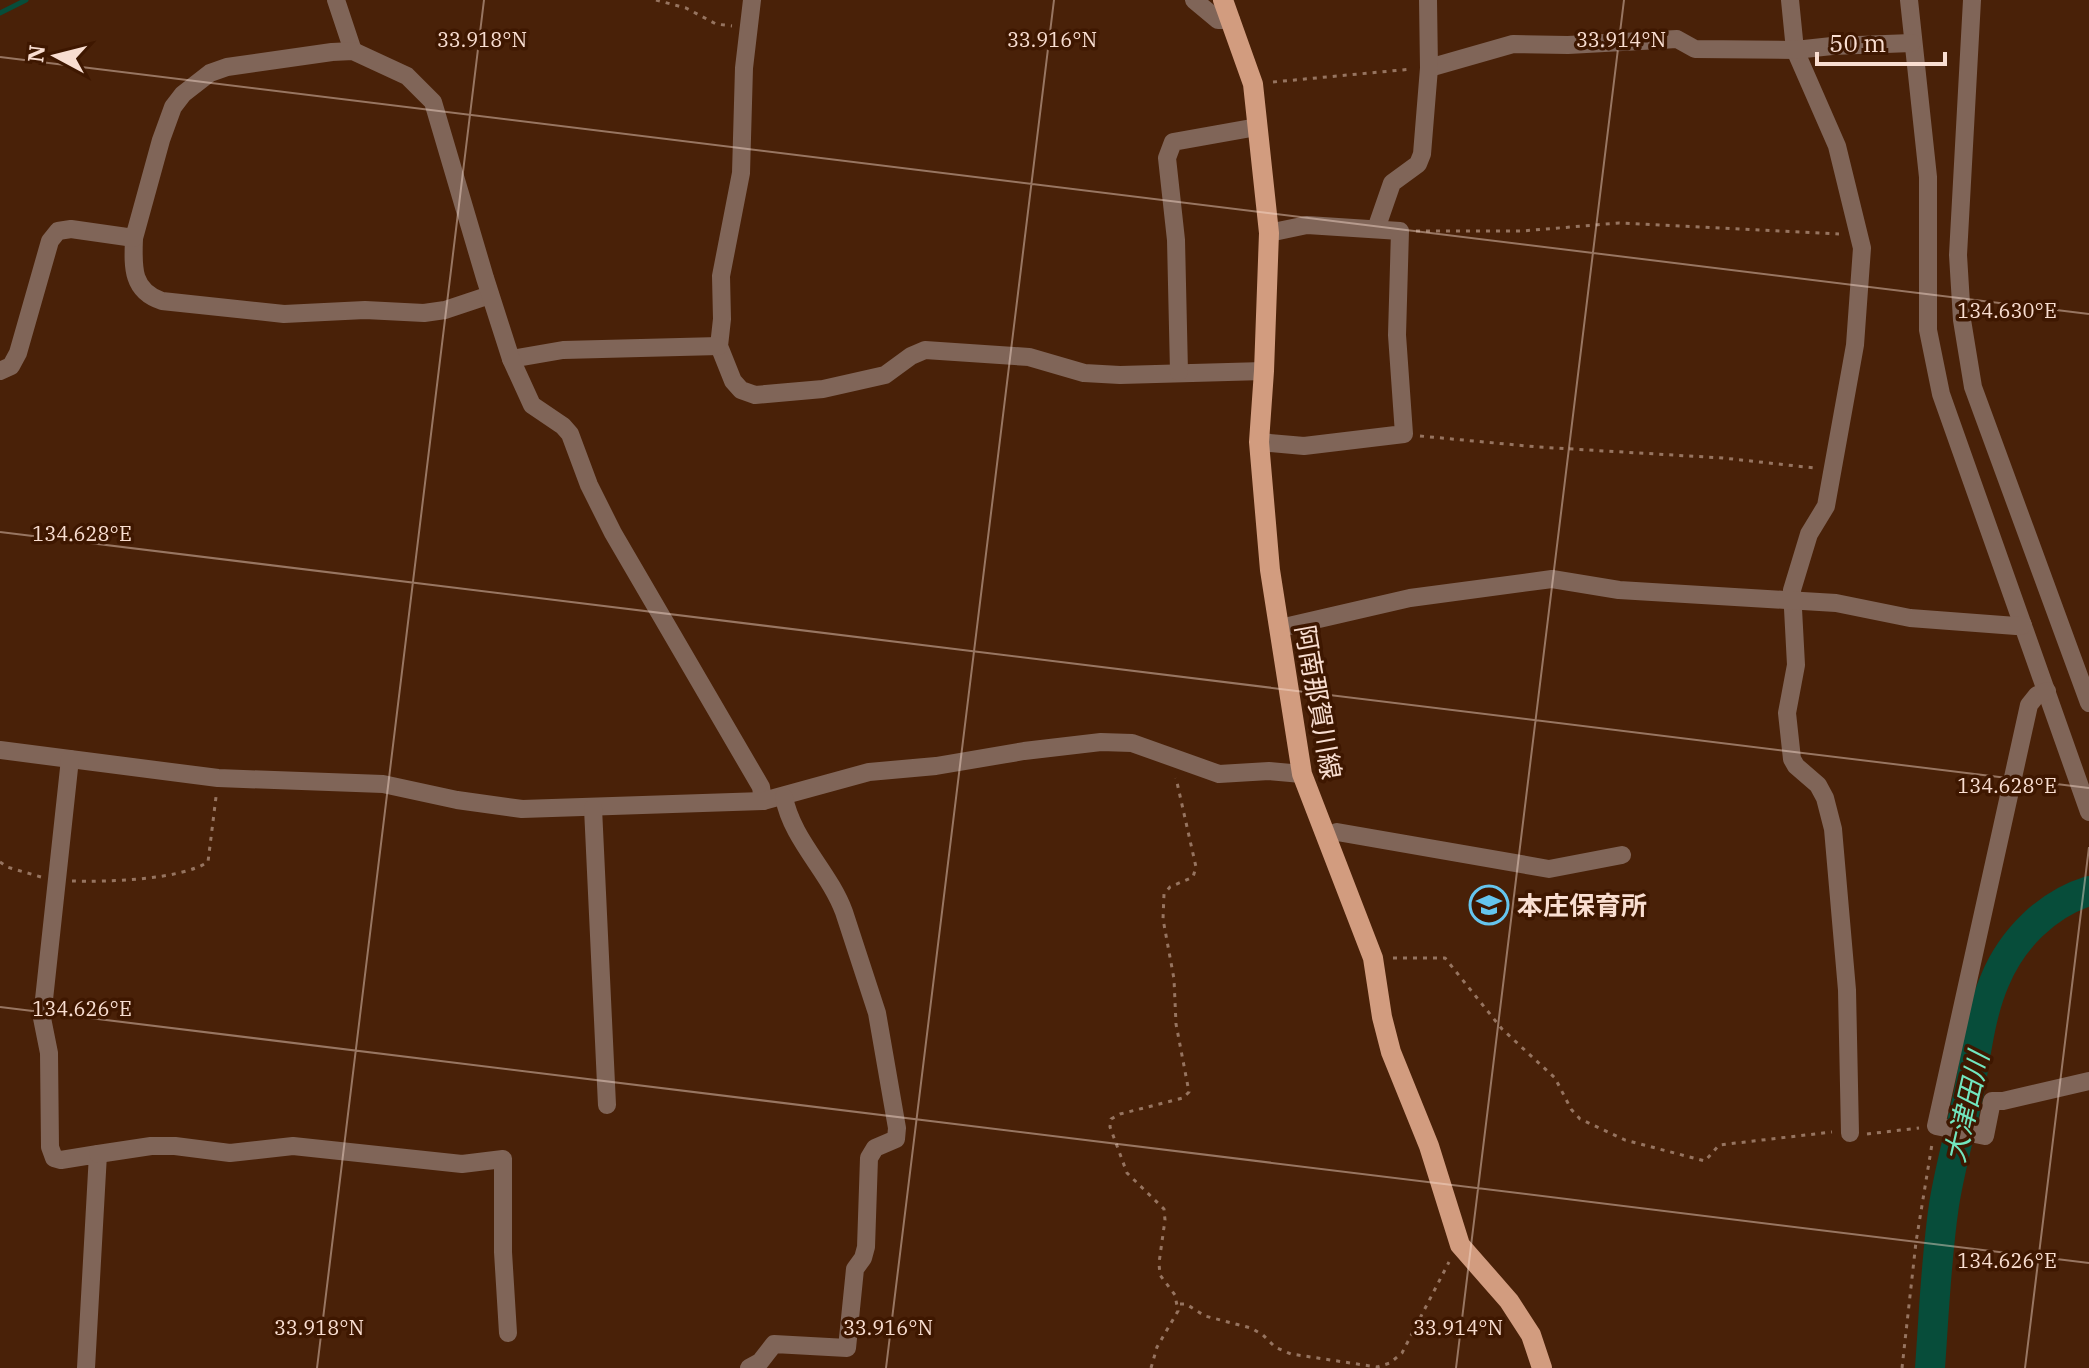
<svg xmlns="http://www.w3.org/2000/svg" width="2089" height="1368" viewBox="0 0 2089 1368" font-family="'IBM Plex Serif','Noto Sans JP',serif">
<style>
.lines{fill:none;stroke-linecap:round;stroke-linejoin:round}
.stream{stroke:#074d3a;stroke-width:5}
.river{stroke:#074d3a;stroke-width:30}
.path{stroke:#967460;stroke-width:3;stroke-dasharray:4 6;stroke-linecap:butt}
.minor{stroke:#806558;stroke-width:18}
.major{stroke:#d29c7f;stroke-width:20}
.ticks{fill:none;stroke:#f9ded1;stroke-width:2;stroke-opacity:0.45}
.labels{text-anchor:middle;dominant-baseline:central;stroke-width:7;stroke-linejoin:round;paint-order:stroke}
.street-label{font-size:26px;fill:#f9ded1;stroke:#3e1700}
.poi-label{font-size:26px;font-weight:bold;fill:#f9ded1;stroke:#3e1700;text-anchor:start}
.water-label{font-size:28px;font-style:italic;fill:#72e6bf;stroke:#3e1700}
.ticks-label{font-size:20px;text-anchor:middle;fill:#f9ded1;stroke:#3e1700;stroke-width:7;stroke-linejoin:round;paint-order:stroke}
</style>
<rect width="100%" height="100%" fill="#492108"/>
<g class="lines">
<path class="stream" d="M 0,13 L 26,0"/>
<path class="river" d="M 1930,1368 C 1934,1313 1936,1259 1944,1205 C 1950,1167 1961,1129 1969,1092 C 1976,1055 1980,1014 1995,980 C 2012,939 2047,904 2089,891"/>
<g class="path">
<path d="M 656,0 L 686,8 L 716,24 L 732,26"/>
<path d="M 1273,82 L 1412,69"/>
<path d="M 1416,231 L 1522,231 L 1619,223 L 1839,234"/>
<path d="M 1420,436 L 1538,447 L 1723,458 L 1815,468"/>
<path d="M 0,862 L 7,867 L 41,877"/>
<path d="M 72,881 C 106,882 180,880 208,862 L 216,797"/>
<path d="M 1393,958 L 1445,958 L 1502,1029 L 1555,1078 L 1571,1109 L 1580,1119 L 1625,1140 L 1705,1161 L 1719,1145 L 1832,1132"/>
<path d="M 1867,1134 L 1919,1128"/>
<path d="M 1180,1304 L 1186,1304 L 1205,1316 L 1251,1328 L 1263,1335 L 1275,1347 L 1291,1354 L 1377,1367 L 1390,1363 L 1402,1353 L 1449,1262"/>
<path d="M 1151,1368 L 1157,1347 L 1178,1311 L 1175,1295 L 1160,1275 L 1159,1263 L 1165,1220 L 1164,1209 L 1127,1173 L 1110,1127 L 1111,1119 L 1120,1114 L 1183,1098 L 1189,1092 L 1176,1024 L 1174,979 L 1163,919 L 1164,894 L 1170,887 L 1193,877 L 1196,867 L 1176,778"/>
<path d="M 1902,1368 L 1916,1242 L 1932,1144"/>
</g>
<g class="minor">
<path d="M 336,0 L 353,51"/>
<path d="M 752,0 L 744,68 L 741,173 L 721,276 L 722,319 L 719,346 L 733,381 L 741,390 L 755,395 L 823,389 L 885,375 L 911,356 L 925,350 L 1029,357 L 1084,373 L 1120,375 L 1264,371"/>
<path d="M 1194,0 L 1218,20 L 1231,20"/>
<path d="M 1790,0 L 1795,50 L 1837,146 L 1862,248 L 1855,345 L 1826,506 L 1809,534 L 1792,590 L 1796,665 L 1787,713 L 1792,759 L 1796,766 L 1818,785 L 1825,798 L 1833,829 L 1847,990 L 1850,1133"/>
<path d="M 1909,0 L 1928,177 L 1928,330 L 1941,394 L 2089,812"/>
<path d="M 1972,0 L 1958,255 L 1962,320 L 1973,387 L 2089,703"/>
<path d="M 1429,68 L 1513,44 L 1568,45 L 1677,39 L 1695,49 L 1795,50 L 1832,46 L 1912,43"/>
<path d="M 1376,229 L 1392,183 L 1418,164 L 1422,154 L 1429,68 L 1428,0"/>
<path d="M 134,238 C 133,266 131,291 162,301 L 284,314 L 365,310 L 424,313 L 445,310 L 490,295"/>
<path d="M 511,359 L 563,350 L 719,346"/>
<path d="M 0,371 L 11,366 L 18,353 L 50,241 L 58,231 L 71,229 L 134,238 L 161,140 L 173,107 L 183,94 L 210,73 L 227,67 L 332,52 L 353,51 L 407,76 L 433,102 L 485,278 L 511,359 L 532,405 L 563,426 L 570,434 L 589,485 L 613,533 L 761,787 L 763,801"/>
<path d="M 1179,372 L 1176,240 L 1167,158 L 1173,142 L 1257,127"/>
<path d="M 1259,442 L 1304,446 L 1404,434 L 1397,335 L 1400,231 L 1307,225 L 1269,233"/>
<path d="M 1280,628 L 1410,598 L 1552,579 L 1619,590 L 1836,603 L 1910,618 L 2016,626 L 2023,625"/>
<path d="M 2047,691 L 2037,695 L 2029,705 L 1936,1126 L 1985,1136 L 1992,1101 L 2003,1101 L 2089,1081"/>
<path d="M 0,750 L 218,778 L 383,784 L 457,800 L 522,809 L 763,801 L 869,772 L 936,766 L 1024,751 L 1101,742 L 1132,743 L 1219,774 L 1269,771 L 1302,774"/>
<path d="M 70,759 L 42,1018 L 49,1053 L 50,1147 L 54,1158 L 61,1160 L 98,1154 L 86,1368"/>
<path d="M 593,808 L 607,1105"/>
<path d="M 1326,837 L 1337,832 L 1549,869 L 1622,855"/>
<path d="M 98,1154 L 151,1146 L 175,1146 L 230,1153 L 293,1146 L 462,1164 L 503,1159 L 503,1252 L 508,1333"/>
<path d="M 749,1368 L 760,1362 L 774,1344 L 847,1348 L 855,1269 L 863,1258 L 866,1247 L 869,1158 L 875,1148 L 896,1139 L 897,1128 L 877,1013 L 844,912 C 829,871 792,840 784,797"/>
</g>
<path class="major" d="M 1223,0 L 1253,84 L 1269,233 L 1264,371 L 1259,442 L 1270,570 L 1302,774 L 1373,958 L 1382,1017 L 1391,1052 L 1429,1146 L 1460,1245 L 1509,1301 L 1531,1335 L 1542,1368"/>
</g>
<path class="ticks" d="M 0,57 L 2089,314M 0,532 L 2089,788M 0,1007 L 2089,1263M 317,1368 L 484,0M 886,1368 L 1054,0M 1456,1368 L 1624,0M 2025,1368 L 2089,847"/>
<defs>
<g id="school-ring" transform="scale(2)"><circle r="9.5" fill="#3e1700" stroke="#65c5ee" stroke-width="1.5"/><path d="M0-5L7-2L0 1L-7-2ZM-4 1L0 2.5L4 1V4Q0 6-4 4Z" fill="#65c5ee"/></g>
</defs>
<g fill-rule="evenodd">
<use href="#school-ring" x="1489" y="905"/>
</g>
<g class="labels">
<g class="street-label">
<text transform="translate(1319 702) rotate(80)">阿南那賀川線</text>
</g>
<g class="poi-label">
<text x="1517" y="905">本庄保育所</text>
</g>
<g class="water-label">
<text transform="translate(1966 1107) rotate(-77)">大津田川</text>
</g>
</g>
<g class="ticks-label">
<text x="482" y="47">33.918°N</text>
<text x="1052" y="47">33.916°N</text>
<text x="1621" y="47">33.914°N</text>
<text x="2007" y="318">134.630°E</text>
<text x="82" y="541">134.628°E</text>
<text x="2007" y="793">134.628°E</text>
<text x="82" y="1016">134.626°E</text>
<text x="2007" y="1268">134.626°E</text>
<text x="319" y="1335">33.918°N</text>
<text x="888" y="1335">33.916°N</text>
<text x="1458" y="1335">33.914°N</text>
</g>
<g transform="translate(56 56) rotate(277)" stroke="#3e1700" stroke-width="6" paint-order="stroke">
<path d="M0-6L14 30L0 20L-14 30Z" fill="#f9ded1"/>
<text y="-12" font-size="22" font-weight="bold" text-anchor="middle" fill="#f9ded1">N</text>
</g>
<path d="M1817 52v12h128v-12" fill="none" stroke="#f9ded1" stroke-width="4"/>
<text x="1829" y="52" font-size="24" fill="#f9ded1" stroke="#3e1700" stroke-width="6" paint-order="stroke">50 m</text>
</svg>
